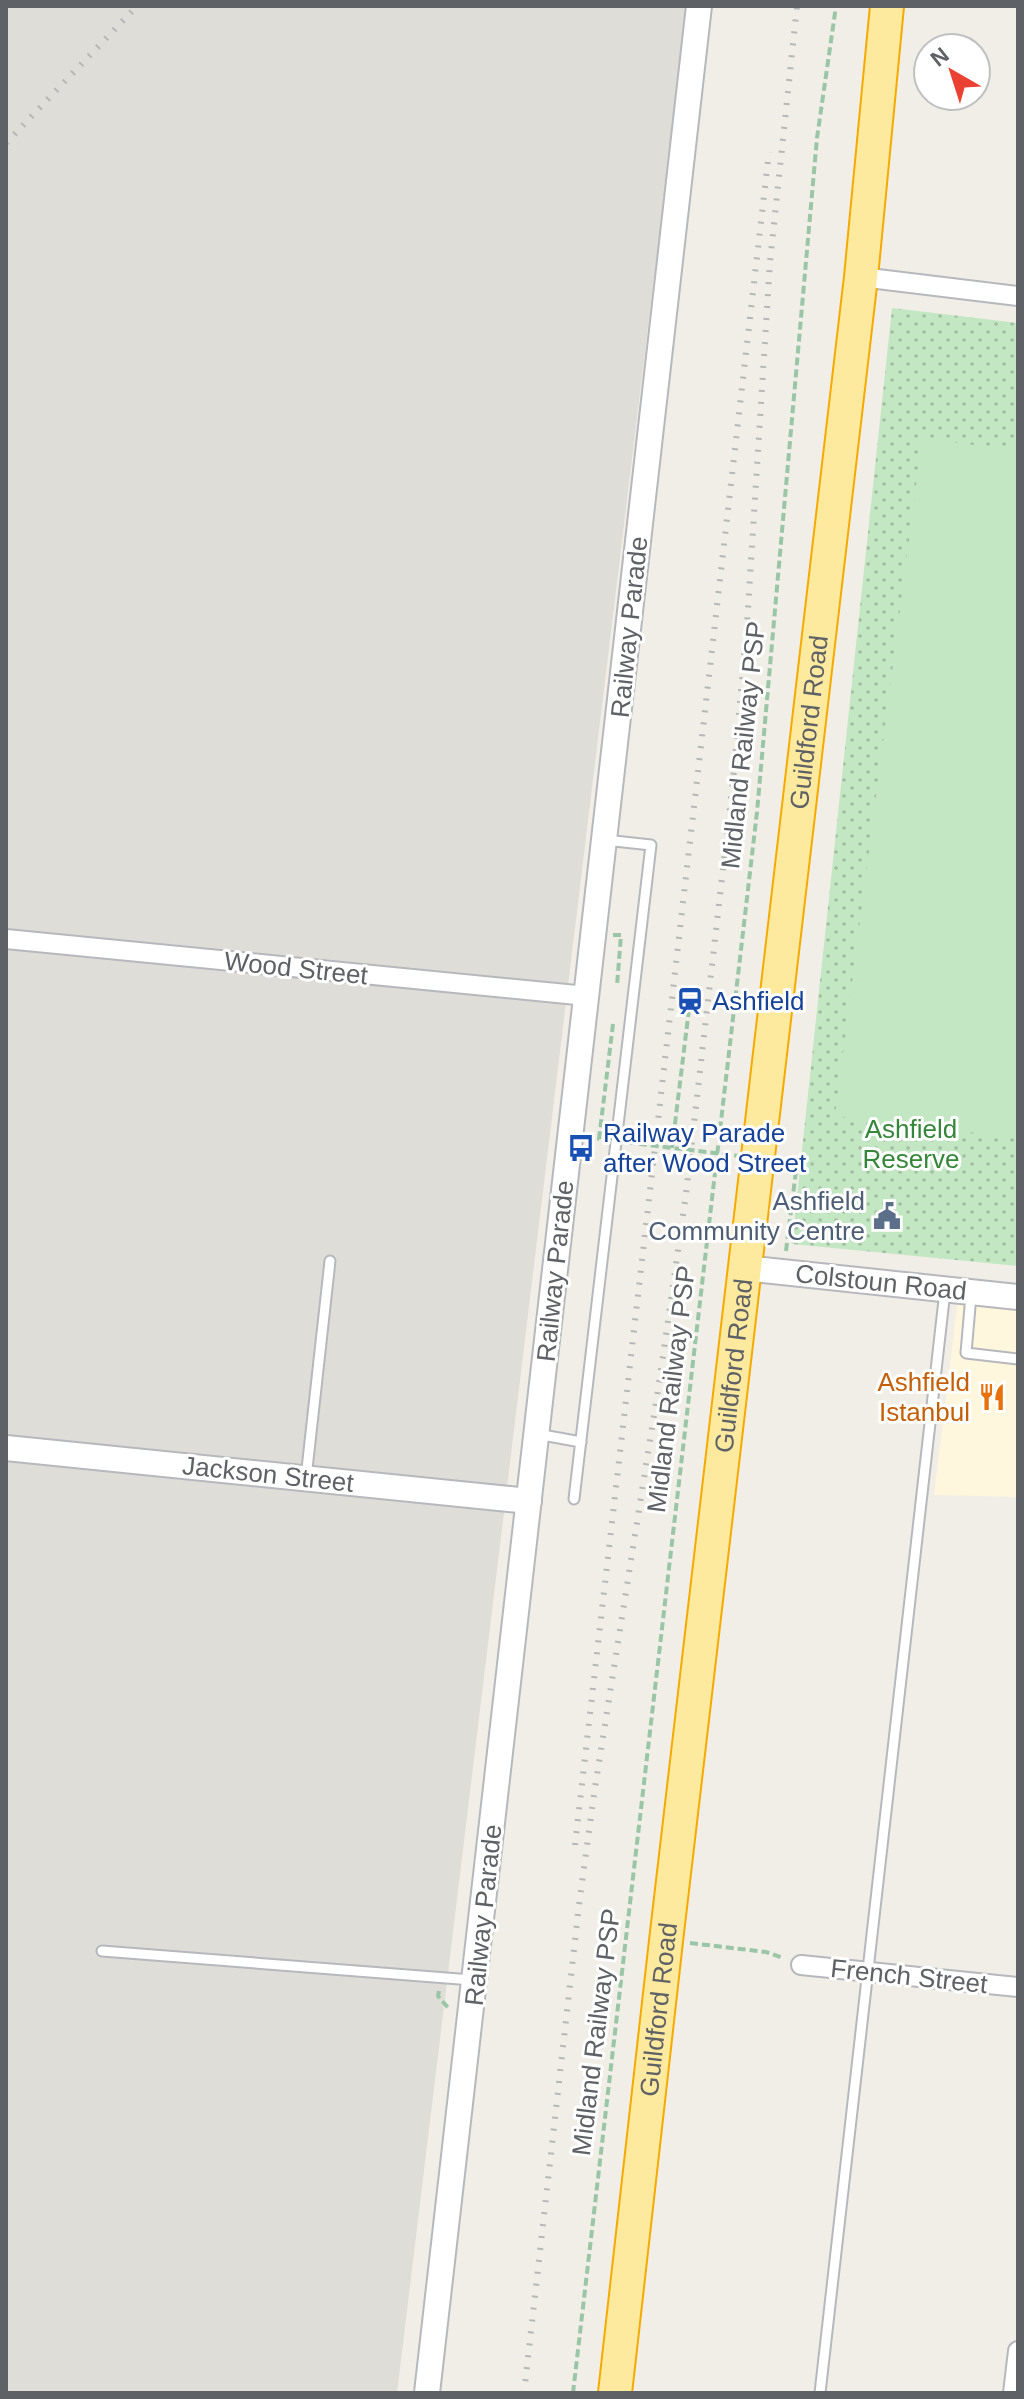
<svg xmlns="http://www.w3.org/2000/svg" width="1024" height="2399" viewBox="0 0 1024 2399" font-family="Helvetica,sans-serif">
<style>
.commercial{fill:#fef6dd}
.industrial{fill:#dfddd8}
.grass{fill:url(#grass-dots)}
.garden{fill:#c3e7c3}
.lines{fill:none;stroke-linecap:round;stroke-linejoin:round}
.service-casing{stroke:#b6b8bd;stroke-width:13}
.minor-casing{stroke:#b6b8bd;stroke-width:22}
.tertiary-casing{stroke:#b6b8bd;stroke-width:28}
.trunk-casing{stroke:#f6aa00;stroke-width:36}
.path{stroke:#9ac6a7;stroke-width:4;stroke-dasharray:8 4;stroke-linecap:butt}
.service{stroke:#fff;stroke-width:9}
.minor{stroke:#fff;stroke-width:18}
.tertiary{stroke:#fff;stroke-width:24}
.trunk{stroke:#feea9e;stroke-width:32}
.rail{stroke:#b6b7b7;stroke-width:6;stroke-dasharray:2 10;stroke-linecap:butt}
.path-bridge{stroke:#9ac6a7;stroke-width:4;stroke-dasharray:8 4;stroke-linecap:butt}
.labels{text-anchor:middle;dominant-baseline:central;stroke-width:6;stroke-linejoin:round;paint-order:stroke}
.street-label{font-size:26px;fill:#5e6166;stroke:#fff}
.transit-label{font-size:26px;fill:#164399;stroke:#fff;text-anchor:start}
.park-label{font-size:26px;fill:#358639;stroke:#fff}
.service-label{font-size:26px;fill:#4e5e75;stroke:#fff;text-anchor:end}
.food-label{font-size:26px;fill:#c56008;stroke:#fff;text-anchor:end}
</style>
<defs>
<pattern id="grass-dots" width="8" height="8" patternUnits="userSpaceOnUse" patternTransform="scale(2)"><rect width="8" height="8" fill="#c3e7c3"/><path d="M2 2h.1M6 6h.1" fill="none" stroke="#a2bfa2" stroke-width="1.8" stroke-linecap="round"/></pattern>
</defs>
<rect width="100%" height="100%" fill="#f0eee6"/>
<path class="commercial" d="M 959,1291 L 1018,1297 L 1018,1497 L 934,1495 Z"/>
<path class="industrial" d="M 6,6 L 687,6 L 397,2393 L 6,2393 Z"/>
<path class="grass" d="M 892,308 L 1018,323 L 1018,1266 L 792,1244 Z"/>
<path class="garden" d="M 922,439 L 1018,450 L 1018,1138 L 835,1116 Z"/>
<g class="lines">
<g class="service-casing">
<g id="service">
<path d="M 971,1295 L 966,1353 L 1018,1359"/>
<path d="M 537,1434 L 581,1442"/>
<path d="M 306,1478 L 330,1261"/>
<path d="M 574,1499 L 651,845 L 605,840"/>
<path d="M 102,1951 L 472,1980"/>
<path d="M 820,2393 L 945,1291"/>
</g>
</g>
<g class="minor-casing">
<g id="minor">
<path d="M 861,277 L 1018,296"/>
<path d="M 6,939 L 587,996"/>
<path d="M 801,1965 L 1018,1987"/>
<path d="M 1013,2393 L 1018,2351"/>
</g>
</g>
<g class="tertiary-casing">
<g id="tertiary">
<path d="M 744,1268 L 1018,1297"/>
<path d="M 6,1448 L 529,1501"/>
<path d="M 427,2393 L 699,6"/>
</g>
</g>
<g class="trunk-casing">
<g id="trunk">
<path id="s1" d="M 615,2393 L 666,1941 L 861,277 L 887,6"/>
</g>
</g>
<g class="path">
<path d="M 613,935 L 621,935 L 617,986"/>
<path d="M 672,1148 L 690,1001"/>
<path d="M 690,1943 L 766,1952 L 783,1958"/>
<path d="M 439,1991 L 438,1996 L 450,2010"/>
<path d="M 573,2393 L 757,812 L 817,138 L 836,6"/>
</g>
<use href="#service" class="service"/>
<use href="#minor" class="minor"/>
<use href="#tertiary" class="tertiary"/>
<use href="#trunk" class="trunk"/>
<g class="rail">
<path d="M 6,143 L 137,6"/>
<path d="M 575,1845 L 769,152"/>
<path d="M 524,2393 L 579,1905 L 594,1794 L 660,1377 L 686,1194 L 733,781 L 747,624 L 770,262 L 797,6"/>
</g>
<path class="path-bridge" d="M 613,1024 L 599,1139 L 797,1163 L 786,1251"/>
</g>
<defs>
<g id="station-bare" transform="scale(2.16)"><path d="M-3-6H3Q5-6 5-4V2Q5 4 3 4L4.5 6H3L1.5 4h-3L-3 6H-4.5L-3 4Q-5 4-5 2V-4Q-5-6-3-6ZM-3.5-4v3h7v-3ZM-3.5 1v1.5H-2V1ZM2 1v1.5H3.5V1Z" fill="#1a4fb4" stroke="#fff" stroke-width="2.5" paint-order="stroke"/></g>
<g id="bus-bare" transform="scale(2.16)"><path d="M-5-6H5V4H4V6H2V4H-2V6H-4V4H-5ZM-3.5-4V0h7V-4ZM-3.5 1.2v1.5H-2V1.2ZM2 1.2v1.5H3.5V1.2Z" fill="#1a4fb4" stroke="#fff" stroke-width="2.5" paint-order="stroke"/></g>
<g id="civic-bare" transform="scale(2.16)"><path d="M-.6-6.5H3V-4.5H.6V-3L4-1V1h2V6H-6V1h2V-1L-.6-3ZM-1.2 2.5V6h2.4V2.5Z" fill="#5c6f8a" stroke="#fff" stroke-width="2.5" paint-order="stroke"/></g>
<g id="restaurant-bare" transform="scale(2.16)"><path d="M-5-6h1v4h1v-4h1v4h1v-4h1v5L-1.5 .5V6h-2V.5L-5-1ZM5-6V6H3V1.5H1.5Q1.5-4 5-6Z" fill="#e8710a" stroke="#fff" stroke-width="2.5" paint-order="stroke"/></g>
</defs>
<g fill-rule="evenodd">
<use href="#station-bare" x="690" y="1001"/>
<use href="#bus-bare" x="581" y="1148"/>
<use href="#civic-bare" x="887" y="1216"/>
<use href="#restaurant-bare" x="992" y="1397"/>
</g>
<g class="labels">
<g class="street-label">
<text transform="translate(629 627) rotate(-84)">Railway Parade</text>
<text stroke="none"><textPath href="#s1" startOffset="1682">Guildford Road</textPath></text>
<text transform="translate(743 745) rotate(-84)">Midland Railway PSP</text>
<text transform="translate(296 968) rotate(6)">Wood Street</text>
<text transform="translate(555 1271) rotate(-84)">Railway Parade</text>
<text transform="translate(881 1282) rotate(6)">Colstoun Road</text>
<text stroke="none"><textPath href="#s1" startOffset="1034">Guildford Road</textPath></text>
<text transform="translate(671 1389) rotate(-83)">Midland Railway PSP</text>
<text transform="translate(268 1474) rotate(6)">Jackson Street</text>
<text transform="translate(483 1915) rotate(-84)">Railway Parade</text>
<text transform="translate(909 1976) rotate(6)">French Street</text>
<text stroke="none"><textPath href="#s1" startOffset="386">Guildford Road</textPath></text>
<text transform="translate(596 2032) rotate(-83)">Midland Railway PSP</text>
</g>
<g class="transit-label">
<text x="712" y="1001">Ashfield</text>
<text x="603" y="1133">Railway Parade<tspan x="603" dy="30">after Wood Street</tspan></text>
</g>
<g class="park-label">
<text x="911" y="1129">Ashfield<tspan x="911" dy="30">Reserve</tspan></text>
</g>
<g class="service-label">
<text x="865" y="1201">Ashfield<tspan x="865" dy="30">Community Centre</tspan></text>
</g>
<g class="food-label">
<text x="970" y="1382">Ashfield<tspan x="970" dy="30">Istanbul</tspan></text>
</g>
</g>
<rect width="1024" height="2399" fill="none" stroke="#5e6166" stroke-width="16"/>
<g transform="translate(952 72) rotate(321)"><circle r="38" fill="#ffffff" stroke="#bfc0c2" stroke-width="2"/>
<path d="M0-6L14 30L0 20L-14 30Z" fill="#ea4132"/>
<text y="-12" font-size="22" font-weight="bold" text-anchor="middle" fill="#5e6166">N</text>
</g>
</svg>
